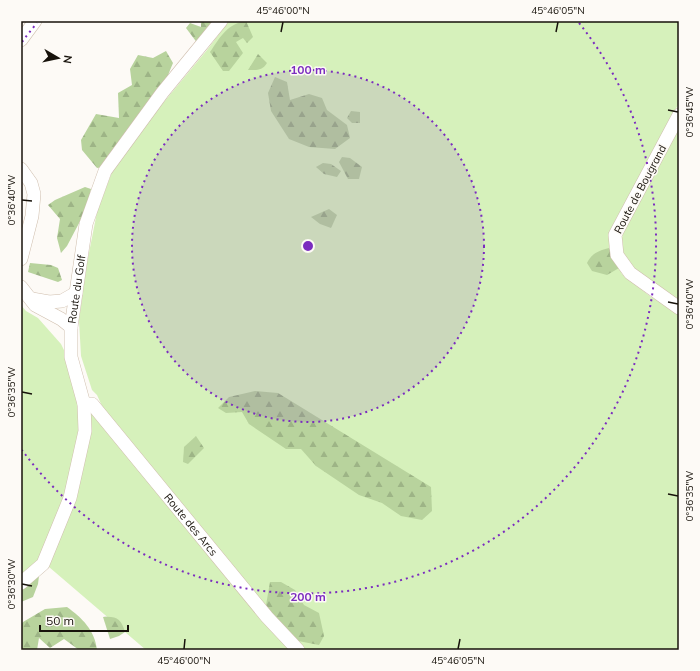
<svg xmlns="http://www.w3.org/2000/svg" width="700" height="671" viewBox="0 0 700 671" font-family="Mulish,sans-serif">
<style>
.grass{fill:#d6f1bb}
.forest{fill:url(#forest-firs)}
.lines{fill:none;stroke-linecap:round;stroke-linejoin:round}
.minor-casing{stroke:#cfbead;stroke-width:14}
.minor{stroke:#fff;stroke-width:13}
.ticks{fill:none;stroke:#17120b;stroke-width:1.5}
.ring{fill:none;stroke:#7b2cbf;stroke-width:2;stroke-dasharray:2 4}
.labels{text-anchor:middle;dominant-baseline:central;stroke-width:3;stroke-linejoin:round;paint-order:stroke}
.street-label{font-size:11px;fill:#17120b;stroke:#fdfaf6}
.centre{fill:#7b2cbf;stroke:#fdfaf6;stroke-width:2}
.ring-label{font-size:12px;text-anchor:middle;font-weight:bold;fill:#7b2cbf;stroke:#fdfaf6;stroke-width:3;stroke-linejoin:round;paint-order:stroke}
.neatline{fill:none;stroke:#17120b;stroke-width:1.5}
.ticks-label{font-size:10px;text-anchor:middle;fill:#17120b}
</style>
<defs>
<pattern id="forest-firs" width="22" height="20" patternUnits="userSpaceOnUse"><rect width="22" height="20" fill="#b8d39d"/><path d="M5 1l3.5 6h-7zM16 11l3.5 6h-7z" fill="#9db486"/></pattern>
</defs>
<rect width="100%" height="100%" fill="#fdfaf6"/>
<g class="grass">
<path d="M 229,21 L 679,21 L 679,103 L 609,232 L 609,248 L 622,274 L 651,297 L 679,311 L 679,650 L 146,650 L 42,561 L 21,578 L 21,305 L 26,311 L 38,318 L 61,344 L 96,415 L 102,406 L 97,395 L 92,390 L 81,356 L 79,320 L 87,263 L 97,212 L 112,172 L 144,126 L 207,50 Z"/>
<path d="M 679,117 L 679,303 L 632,270 L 623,252 L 622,238 L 627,220 Z"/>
</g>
<g class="forest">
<path d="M 199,21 L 224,21 L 198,44 L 186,28 L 190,23 L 201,27 L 201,23 Z"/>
<path d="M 244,21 L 246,21 L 253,37 L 247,43 L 243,38 L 236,42 L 243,53 L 229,71 L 223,71 L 210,52 C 220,38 225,26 244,21 Z"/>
<path d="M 166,51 L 173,63 L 163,87 L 104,167 L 97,168 L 82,150 L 81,140 L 96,114 L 119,118 L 118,93 L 132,85 L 130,69 L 138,55 L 153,58 Z"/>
<path d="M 258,54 L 267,63 C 262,71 257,70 248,70 Z"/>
<path d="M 275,77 L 287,82 L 290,100 L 309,94 L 322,98 L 327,110 L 347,125 L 350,138 L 335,149 L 309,147 L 289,139 L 271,111 L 268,93 Z"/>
<path d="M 351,111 L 360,112 L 360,123 L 352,123 L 347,118 Z"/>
<path d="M 342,157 L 350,158 L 362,167 L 359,179 L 348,179 L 339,162 Z"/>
<path d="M 323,163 L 331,164 L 341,171 L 337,177 L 324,174 L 316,167 Z"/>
<path d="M 85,187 L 91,189 L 87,208 L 67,246 L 61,253 L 57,238 L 60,219 L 48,205 L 55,200 Z"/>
<path d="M 329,209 L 337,215 L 331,228 L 320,224 L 311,217 Z"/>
<path d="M 609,248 L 619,268 L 607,275 L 592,271 L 587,263 C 592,253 598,251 609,248 Z"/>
<path d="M 30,263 L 51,265 L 58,268 L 62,280 L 58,282 L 28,272 Z"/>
<path d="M 255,391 L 278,393 L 431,487 L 432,511 L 422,520 L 401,516 L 382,503 L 359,495 L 316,466 L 301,449 L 286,449 L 249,424 L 242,412 L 226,413 L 218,408 L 229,397 Z"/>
<path d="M 196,436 L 204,448 L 188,464 L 183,462 L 184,447 Z"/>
<path d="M 41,560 L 38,584 L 33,597 L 21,602 L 21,578 Z"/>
<path d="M 270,582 L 281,582 L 295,590 L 304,605 L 319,613 L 324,636 L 319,645 L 293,640 L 265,611 Z"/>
<path d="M 67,607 C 82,618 95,630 97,650 L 79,650 L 64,639 L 50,648 L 39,638 L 37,650 L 21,650 L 21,625 L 23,622 L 45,609 Z"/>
<path d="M 103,617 C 117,616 121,619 125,632 L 119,636 L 110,639 Z"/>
</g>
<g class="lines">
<g class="minor-casing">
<g id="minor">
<path d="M 21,40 L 35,21"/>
<path d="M 679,115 L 615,235 L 617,255 L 630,273 L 679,308"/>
<path d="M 21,169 L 31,183 L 34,194 L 32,216 L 21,259"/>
<path d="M 21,287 L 35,305 L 61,319 L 71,327"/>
<path d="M 32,299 L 49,302 L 62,301 L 76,293"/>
<path id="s1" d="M 84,404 L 92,404 L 267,617 L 298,650"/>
<path id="s2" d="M 21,583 L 43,564 L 70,498 L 85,431 L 84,404 L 71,357 L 71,327 L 86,224 L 105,171 L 162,93 L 221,21"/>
</g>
</g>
<use href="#minor" class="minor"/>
</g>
<path class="ticks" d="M 281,32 L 283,22M 556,32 L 558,22M 668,110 L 678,112M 22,200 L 32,201M 668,302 L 678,304M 22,392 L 32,394M 668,494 L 678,496M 22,584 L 32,586M 184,649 L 185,639M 458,649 L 460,639"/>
<circle cx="308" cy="246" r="176" fill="#7b2cbf" fill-opacity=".12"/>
<g class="ring">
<circle cx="308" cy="246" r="176"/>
<path d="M22 42A351 351 0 0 1 37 23M579 23A351 351 0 1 1 22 450"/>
</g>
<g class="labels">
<g class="street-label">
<text transform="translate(640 189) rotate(-62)">Route de Bougrand</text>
<text stroke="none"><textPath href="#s2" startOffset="313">Route du Golf</textPath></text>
<text stroke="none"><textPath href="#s1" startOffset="164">Route des Arcs</textPath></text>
</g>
</g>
<circle cx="308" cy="246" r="6" class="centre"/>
<g class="ring-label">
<text x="308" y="74">100 m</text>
<text x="308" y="601">200 m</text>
</g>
<rect width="700" height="671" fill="none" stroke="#fdfaf6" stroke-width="44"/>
<g transform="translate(58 58) rotate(99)" stroke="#fdfaf6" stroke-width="3" paint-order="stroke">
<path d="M0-3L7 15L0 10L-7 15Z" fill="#17120b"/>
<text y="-6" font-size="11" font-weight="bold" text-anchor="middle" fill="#17120b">N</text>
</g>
<path d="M40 625v6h88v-6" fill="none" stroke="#17120b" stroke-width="2"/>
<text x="46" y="625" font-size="12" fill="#17120b" stroke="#fdfaf6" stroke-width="3" paint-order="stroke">50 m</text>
<rect x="22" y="22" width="656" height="627" class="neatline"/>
<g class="ticks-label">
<text x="283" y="14">45°46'00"N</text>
<text x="558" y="14">45°46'05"N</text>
<text transform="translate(689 112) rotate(-90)" y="4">0°36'45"W</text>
<text transform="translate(11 200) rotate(-90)" y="4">0°36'40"W</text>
<text transform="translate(689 304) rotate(-90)" y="4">0°36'40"W</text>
<text transform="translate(11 392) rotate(-90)" y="4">0°36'35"W</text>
<text transform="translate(689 496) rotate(-90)" y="4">0°36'35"W</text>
<text transform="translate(11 584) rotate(-90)" y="4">0°36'30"W</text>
<text x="184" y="664">45°46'00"N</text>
<text x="458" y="664">45°46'05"N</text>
</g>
</svg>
